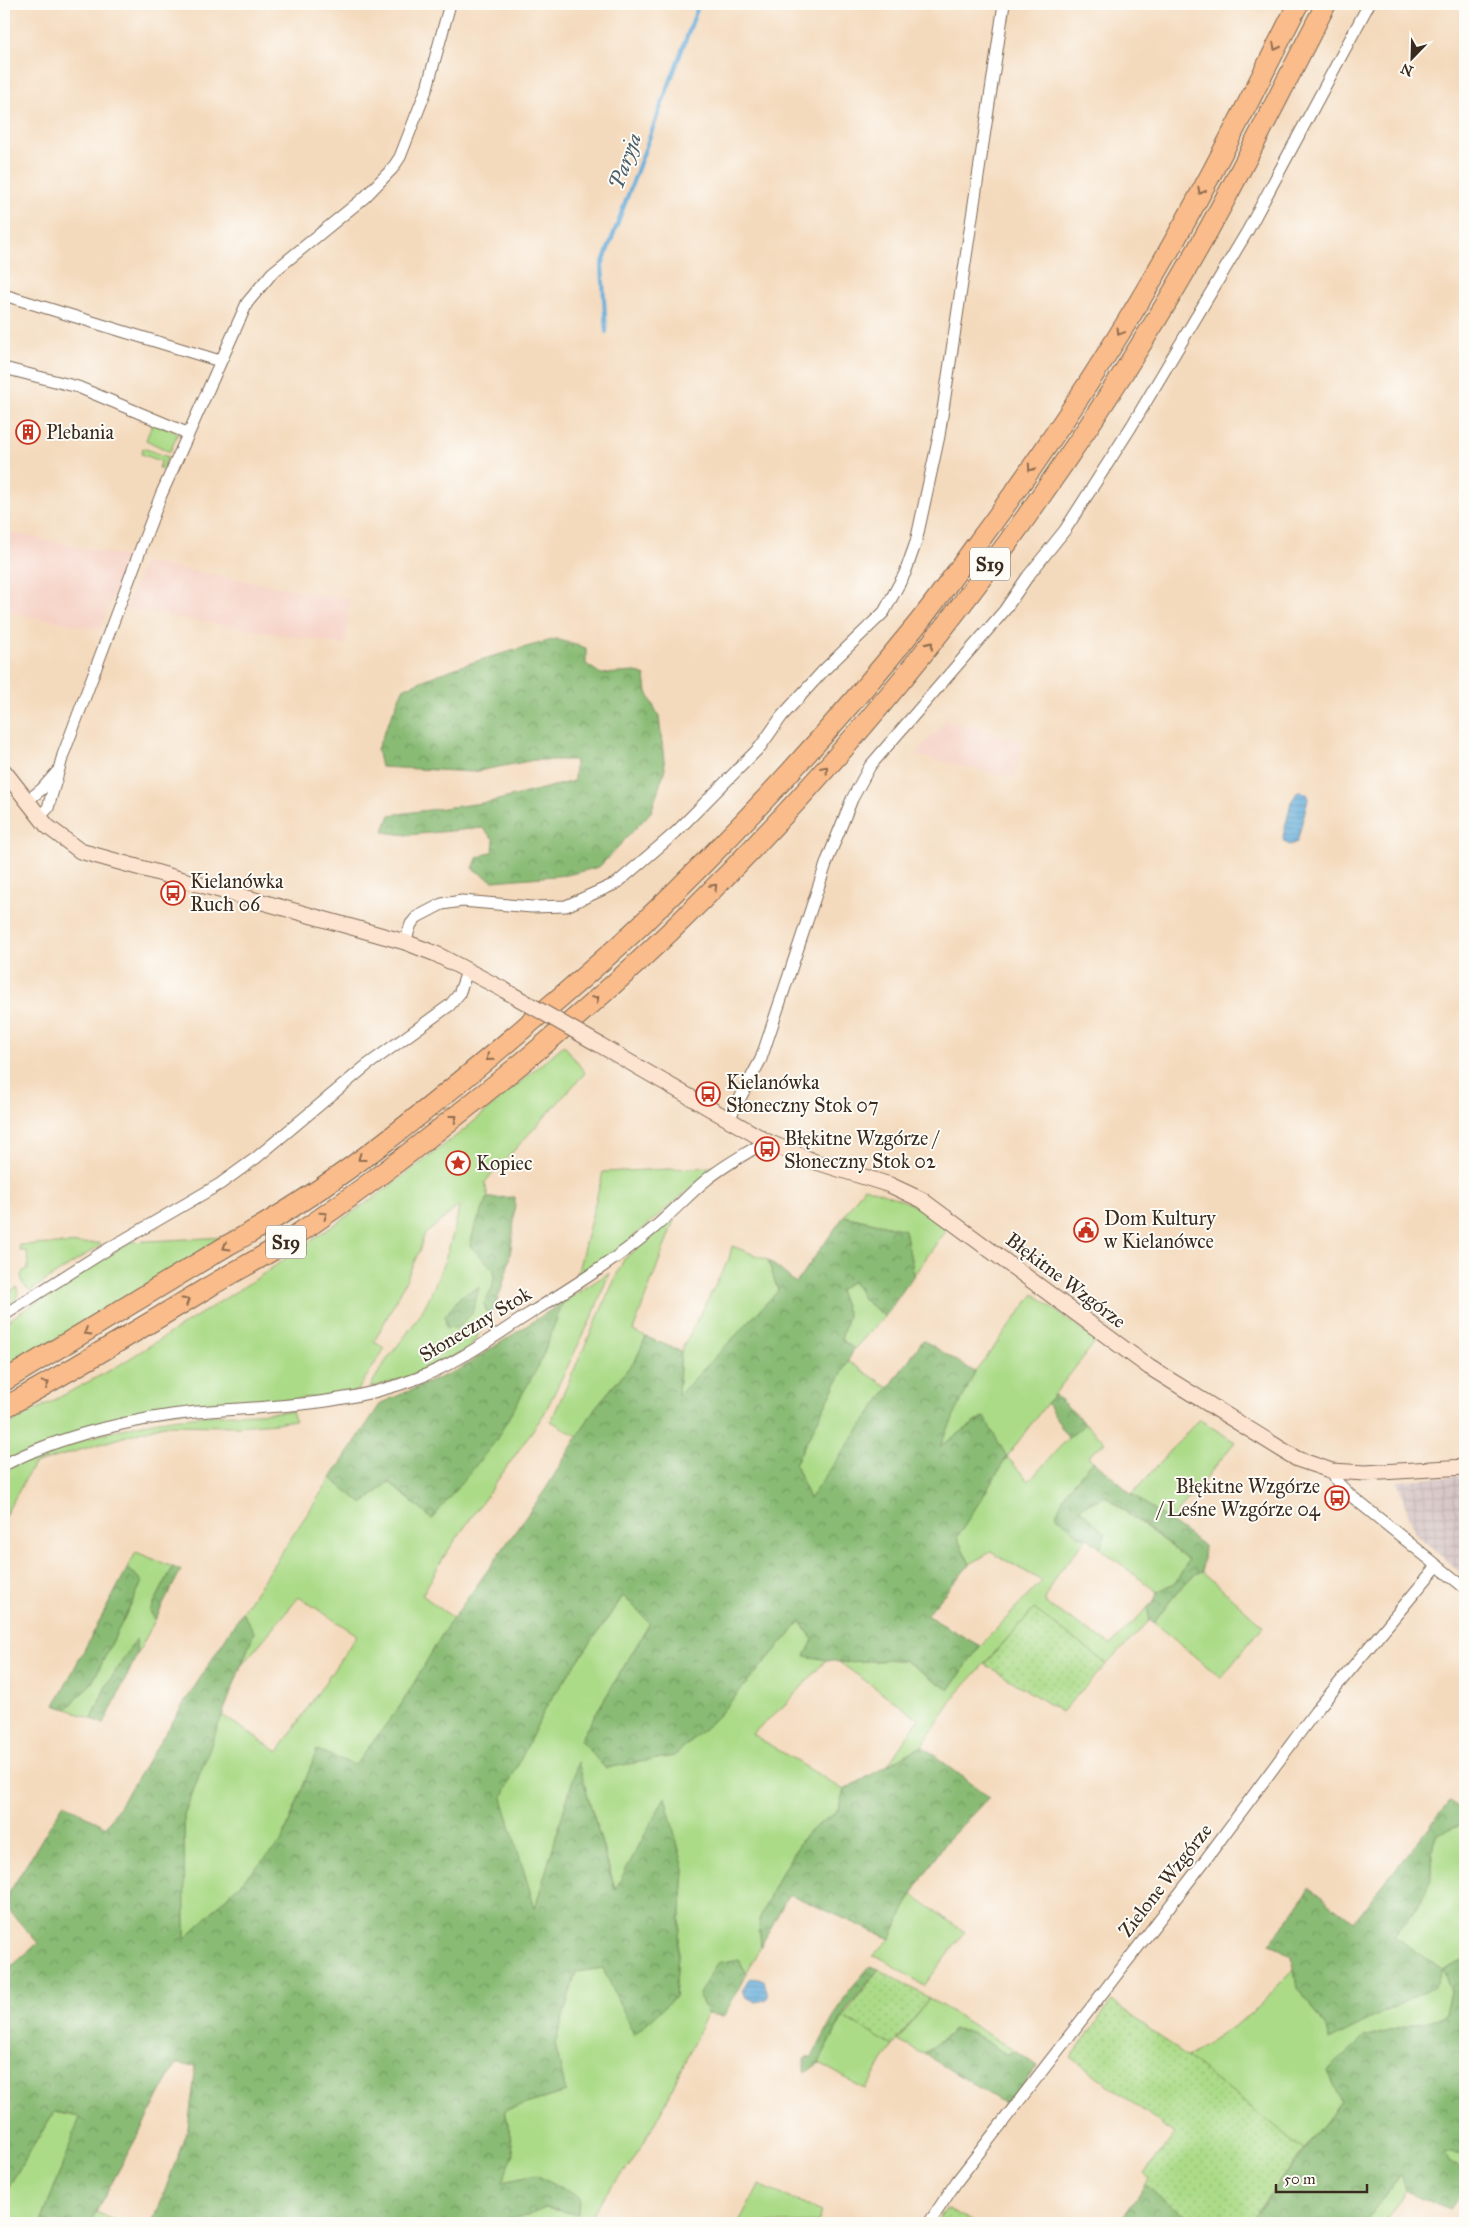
<svg xmlns="http://www.w3.org/2000/svg" width="1469" height="2227" viewBox="0 0 1469 2227" font-family="'IM FELL Great Primer',serif">
<style>
.built{fill:#f6d1c5}
.industrial{fill:url(#industrial-grid)}
.grass{fill:#acdb88;stroke:#748253}
.forest{fill:url(#forest-crowns);stroke:#627249}
.garden{fill:url(#garden-dots);stroke:#748253}
.water{fill:url(#water-rules);stroke:#4e6b7c}
.lines{fill:none;stroke-linecap:round;stroke-linejoin:round}
.stream{stroke:#62acda;stroke-width:4}
.street-casing{stroke:#7c6856;stroke-width:13}
.secondary-casing{stroke:#7c6856;stroke-width:17}
.highway-casing{stroke:#7c6856;stroke-width:22}
.street{stroke:#fff;stroke-width:11}
.secondary{stroke:#fde4d0;stroke-width:15}
.highway{stroke:#f9bc8a;stroke-width:20}
.secondary-bridge-casing{stroke:#7c6856;stroke-width:17;stroke-linecap:butt}
.secondary-bridge{stroke:#fde4d0;stroke-width:15}
.oneway{stroke:#906c4f}
.labels{text-anchor:middle;dominant-baseline:central;stroke-width:4;stroke-linejoin:round;paint-order:stroke}
.shield{fill:#fdfcf7;stroke:#75695f;stroke-width:1}
.shield-label{font-size:19px;font-weight:bold;fill:#3b2a1e}
.poi-label{font-size:20px;fill:#3b2a1e;stroke:#fdfcf7;text-anchor:start}
.street-label{font-size:20px;fill:#3b2a1e;stroke:#fdfcf7}
.water-label{font-size:21px;font-style:italic;fill:#4b5e69;stroke:#fdfcf7}
</style>
<defs>
<pattern id="industrial-grid" width="8" height="8" patternUnits="userSpaceOnUse" patternTransform="scale(1.25)"><rect width="8" height="8" fill="#d1bfbf"/><path d="M0 4h8M4 0v8" fill="none" stroke="#b4a4a4"/></pattern>
<pattern id="forest-crowns" width="20" height="18" patternUnits="userSpaceOnUse" patternTransform="scale(1.25)"><rect width="20" height="18" fill="#89bb74"/><path d="M2 6a3 3 0 1 1 6 0M12 15a3 3 0 1 1 6 0" fill="none" stroke="#71985f"/></pattern>
<pattern id="garden-dots" width="8" height="8" patternUnits="userSpaceOnUse" patternTransform="scale(1.25)"><rect width="8" height="8" fill="#acdb88"/><path d="M2 2h.1M6 6h.1" fill="none" stroke="#95bc75" stroke-width="1.8" stroke-linecap="round"/></pattern>
<pattern id="water-rules" width="6" height="5" patternUnits="userSpaceOnUse" patternTransform="scale(1.25)"><rect width="6" height="5" fill="#62acda"/><path d="M0 2.5h6" fill="none" stroke="#528cb0"/></pattern>
</defs>
<rect width="100%" height="100%" fill="#fdfcf7"/>
<filter id="ink" filterUnits="userSpaceOnUse"><feTurbulence type="fractalNoise" baseFrequency=".02" numOctaves="2"/><feDisplacementMap in="SourceGraphic" scale="10" xChannelSelector="R" yChannelSelector="G"/><feConvolveMatrix kernelMatrix="1 2 1 2 8 2 1 2 1" color-interpolation-filters="sRGB"/></filter>
<filter id="wash" filterUnits="userSpaceOnUse"><feTurbulence type="fractalNoise" baseFrequency=".0096" numOctaves="4" result="noise"/><feDisplacementMap in="SourceGraphic" scale="20" xChannelSelector="R" yChannelSelector="G"/><feGaussianBlur stdDeviation="1.12" result="paint"/><feColorMatrix in="noise" values="0 0 0 0 0 0 0 0 0 0 0 0 0 0 0 0 0 1.4 0 .05"/><feComposite in="paint" operator="in"/></filter>
<g filter="url(#wash)">
<rect width="100%" height="100%" fill="#f4dabd"/>
<g class="built">
<path d="M 4,531 L 128,557 L 100,630 L 4,611 Z"/>
<path d="M 144,562 L 350,600 L 345,645 L 126,609 Z"/>
<path d="M 946,720 L 1024,742 L 1013,778 L 915,755 Z"/>
</g>
<path class="industrial" d="M 1465,1475 L 1465,1577 L 1415,1533 L 1397,1481 Z"/>
<g class="grass">
<path d="M 153,422 L 178,433 L 170,452 L 146,440 Z"/>
<path d="M 143,448 L 168,457 L 162,470 L 159,469 L 161,461 L 141,454 Z"/>
<path d="M 564,1045 L 585,1073 L 485,1182 L 488,1198 L 475,1226 L 470,1246 L 494,1270 L 493,1286 L 484,1304 L 489,1318 L 469,1349 L 405,1378 L 370,1388 C 382,1362 402,1342 418,1318 C 435,1291 455,1237 459,1206 L 424,1235 L 420,1249 L 402,1289 L 374,1342 L 385,1348 L 358,1390 L 351,1393 L 146,1415 L 4,1460 L 4,1427 L 116,1367 L 256,1279 L 382,1192 L 464,1130 Z"/>
<path d="M 718,1165 L 626,1243 L 576,1279 L 603,1172 L 712,1167 Z"/>
<path d="M 864,1187 C 893,1197 926,1205 946,1230 L 914,1275 L 905,1230 L 844,1216 Z"/>
<path d="M 675,1218 L 633,1331 L 646,1337 L 636,1359 L 595,1408 L 578,1437 L 551,1421 L 624,1259 Z"/>
<path d="M 225,1237 L 4,1370 L 4,1323 L 130,1242 Z"/>
<path d="M 99,1243 L 101,1245 L 30,1291 L 23,1284 L 21,1276 L 23,1271 L 28,1269 L 27,1251 L 20,1251 L 19,1245 Z"/>
<path d="M 732,1246 L 768,1260 L 778,1291 L 678,1397 L 681,1351 L 729,1259 Z"/>
<path d="M 609,1273 L 593,1315 L 544,1414 L 445,1555 L 422,1595 L 453,1618 L 401,1705 L 355,1766 L 317,1750 L 282,1841 L 185,1940 L 184,1815 L 222,1715 L 278,1752 L 357,1635 L 299,1597 L 242,1665 L 254,1632 L 242,1612 L 331,1478 L 363,1504 L 389,1482 L 433,1519 L 539,1365 L 563,1302 Z"/>
<path d="M 853,1281 L 864,1300 L 885,1316 L 854,1349 L 841,1339 L 848,1315 L 839,1290 Z"/>
<path d="M 17,1287 C 20,1299 14,1302 4,1307 L 4,1295 Z"/>
<path d="M 1034,1294 L 1096,1341 C 1066,1380 1035,1417 1007,1457 L 1029,1481 L 1068,1438 L 1086,1424 L 1105,1442 L 1088,1457 L 1093,1461 L 1066,1492 L 1079,1536 L 1087,1538 C 1075,1554 1046,1583 1045,1603 L 1111,1645 L 1147,1608 L 1150,1620 L 1107,1664 L 1034,1609 L 955,1696 L 922,1746 L 888,1765 L 919,1719 L 839,1662 L 904,1660 L 949,1690 L 980,1646 L 1042,1581 L 991,1552 L 970,1564 L 957,1538 L 1007,1457 L 983,1417 L 939,1447 L 975,1372 Z"/>
<path d="M 848,1361 L 889,1388 L 809,1499 L 795,1464 Z"/>
<path d="M 292,1411 L 295,1420 L 276,1423 L 236,1426 L 163,1425 L 34,1464 L 4,1517 L 4,1470 C 54,1449 105,1430 159,1421 C 200,1414 250,1414 292,1411 Z"/>
<path d="M 1199,1419 L 1235,1442 L 1170,1522 L 1132,1494 Z"/>
<path d="M 1105,1496 L 1189,1560 L 1175,1583 L 1157,1592 L 1100,1548 L 1106,1534 L 1079,1508 Z"/>
<path d="M 136,1552 L 173,1567 L 150,1611 L 155,1620 L 137,1655 L 136,1640 L 105,1688 L 92,1719 L 67,1709 L 92,1683 L 142,1582 L 128,1567 Z"/>
<path d="M 1202,1571 L 1263,1626 L 1221,1678 L 1154,1623 C 1164,1610 1187,1575 1202,1571 Z"/>
<path d="M 624,1595 L 650,1623 L 580,1740 L 605,1768 L 674,1756 L 717,1717 L 801,1621 L 813,1640 L 806,1656 L 827,1659 L 789,1701 L 752,1734 L 844,1790 L 838,1810 L 806,1834 L 779,1876 L 759,1920 L 761,1946 L 746,1974 L 739,1959 L 699,1994 L 707,2014 L 667,2100 L 645,2141 L 628,2168 L 612,2185 L 586,2223 L 488,2223 L 485,2221 L 527,2216 L 545,2208 L 578,2214 L 501,2182 L 514,2154 L 505,2110 L 566,2092 L 555,2044 L 576,1972 L 603,1968 L 675,1997 L 684,1869 L 665,1798 L 616,1891 L 578,1764 L 535,1909 L 501,1798 L 547,1705 Z"/>
<path d="M 1465,1825 L 1465,1960 L 1443,1970 L 1451,1991 L 1446,2015 L 1327,2071 L 1341,2102 L 1304,2150 L 1187,2057 L 1250,2015 L 1294,1970 L 1297,1988 L 1310,2003 L 1328,2031 L 1330,2040 L 1443,1970 L 1394,1936 L 1416,1909 L 1431,1881 L 1431,1852 L 1438,1834 L 1455,1826 Z"/>
<path d="M 912,1894 L 964,1932 L 924,1986 L 883,1959 L 872,1956 L 890,1939 Z"/>
<path d="M 929,1998 L 1015,2051 L 1006,2054 L 971,2032 L 954,2030 L 924,2054 L 898,2041 Z"/>
<path d="M 843,2017 L 893,2046 L 865,2089 L 819,2063 Z"/>
<path d="M 54,2112 L 81,2117 L 41,2223 L 4,2223 L 4,2194 Z"/>
<path d="M 1441,2150 L 1465,2154 L 1465,2170 L 1449,2162 Z"/>
<path d="M 1402,2174 L 1406,2190 L 1385,2223 L 1365,2223 Z"/>
<path d="M 759,2185 L 822,2212 L 818,2223 L 739,2223 Z"/>
<path d="M 96,2212 L 121,2223 L 90,2223 Z"/>
</g>
<g class="forest">
<path d="M 556,639 L 586,648 L 586,664 L 601,674 L 636,672 L 645,676 L 647,692 L 659,717 L 665,769 L 651,812 L 599,867 L 567,875 L 493,881 L 473,869 L 477,858 L 493,851 L 494,840 L 483,828 L 407,835 L 383,832 L 390,815 L 490,802 L 574,781 L 575,760 L 534,760 L 473,772 L 381,767 L 377,749 L 403,689 C 452,666 504,653 556,639 Z"/>
<path d="M 515,1197 C 514,1240 509,1280 489,1318 L 484,1304 L 493,1286 L 494,1270 L 470,1246 L 475,1226 L 488,1198 Z"/>
<path d="M 844,1216 L 905,1230 L 914,1275 L 885,1316 L 864,1300 L 853,1281 L 839,1290 L 848,1315 L 841,1339 L 854,1349 L 795,1464 L 809,1499 L 923,1340 L 975,1372 L 940,1446 L 984,1417 L 1007,1457 L 957,1538 L 970,1564 L 926,1615 L 980,1646 L 949,1690 L 904,1660 L 839,1662 L 805,1656 L 813,1640 L 801,1621 L 717,1717 L 674,1756 L 605,1768 L 580,1740 L 650,1623 L 623,1596 L 547,1705 L 502,1798 L 535,1908 L 578,1762 L 615,1890 L 665,1797 L 684,1869 L 675,1997 L 634,2035 L 603,1968 L 576,1972 L 555,2044 L 566,2092 L 505,2110 L 514,2154 L 502,2182 L 536,2175 L 579,2197 L 578,2214 L 545,2208 L 527,2216 L 486,2221 L 488,2223 L 153,2223 L 188,2128 L 196,2066 L 177,2063 L 90,2223 L 41,2223 L 80,2117 L 54,2112 L 4,2194 L 4,1973 L 38,1943 L 4,1905 L 4,1901 L 64,1803 L 106,1827 L 242,1612 L 254,1632 L 184,1815 L 185,1939 L 282,1841 L 317,1750 L 355,1765 L 401,1705 L 444,1631 L 545,1490 L 595,1408 L 636,1359 L 646,1337 L 681,1351 L 678,1396 L 778,1291 L 768,1260 L 796,1283 Z"/>
<path d="M 479,1287 L 472,1314 L 457,1328 L 446,1327 L 445,1316 L 461,1296 Z"/>
<path d="M 563,1302 L 539,1365 L 495,1442 L 432,1519 L 389,1482 L 363,1504 L 331,1478 L 381,1403 L 460,1369 Z"/>
<path d="M 1055,1395 L 1086,1424 L 1068,1438 L 1047,1403 Z"/>
<path d="M 1093,1461 L 1132,1494 L 1204,1546 L 1202,1571 C 1187,1575 1164,1610 1154,1623 L 1150,1620 L 1147,1608 L 1155,1600 L 1157,1592 L 1175,1583 L 1189,1560 L 1106,1496 L 1079,1508 L 1106,1534 L 1100,1548 L 1087,1538 L 1079,1536 L 1056,1515 L 1066,1492 Z"/>
<path d="M 128,1567 L 142,1582 L 92,1683 L 67,1709 L 55,1705 Z"/>
<path d="M 173,1567 L 181,1570 L 155,1620 L 150,1611 Z"/>
<path d="M 136,1639 L 137,1655 L 104,1724 L 92,1719 L 105,1688 Z"/>
<path d="M 922,1746 L 989,1797 L 945,1843 L 912,1894 L 890,1939 L 789,1894 L 761,1946 L 759,1920 L 779,1876 L 806,1834 L 838,1810 L 844,1790 Z"/>
<path d="M 1450,1801 L 1465,1813 L 1465,1825 L 1455,1826 L 1438,1834 L 1431,1852 L 1431,1881 L 1416,1909 L 1394,1936 L 1443,1970 L 1465,1960 L 1465,2154 L 1442,2151 L 1449,2162 L 1465,2170 L 1465,2190 L 1450,2209 L 1406,2190 L 1401,2175 L 1365,2223 L 1265,2223 L 1255,2215 L 1341,2102 L 1327,2071 L 1364,2038 L 1446,2015 L 1451,1991 L 1443,1970 L 1434,1987 L 1329,2040 L 1328,2031 L 1310,2003 L 1297,1988 L 1292,1957 L 1271,1943 L 1310,1888 L 1353,1922 Z"/>
<path d="M 739,1959 L 746,1974 L 724,2016 L 707,2014 L 699,1994 L 717,1963 Z"/>
<path d="M 870,1966 L 879,1969 L 846,2010 L 819,2063 L 805,2073 L 805,2058 L 812,2057 L 847,1993 Z"/>
<path d="M 954,2030 L 971,2032 L 1006,2054 L 1015,2051 L 1037,2066 L 1009,2103 L 1002,2102 L 924,2054 Z"/>
<path d="M 1145,2185 L 1196,2223 L 1119,2223 Z"/>
</g>
<g class="garden">
<path d="M 1034,1609 L 1107,1664 L 1061,1712 L 985,1664 Z"/>
<path d="M 879,1969 L 929,1998 L 893,2046 L 843,2017 Z"/>
<path d="M 1112,2001 L 1187,2057 L 1304,2150 L 1248,2223 L 1196,2223 L 1145,2185 L 1150,2178 L 1144,2173 L 1175,2134 L 1071,2057 Z"/>
<path d="M 946,2208 L 976,2223 L 937,2223 Z"/>
</g>
<g class="water">
<path d="M 1298,791 L 1301,791 L 1308,795 L 1308,799 L 1297,842 L 1290,845 L 1284,842 L 1283,837 L 1291,802 Z"/>
<path d="M 750,1978 L 764,1980 L 768,1996 L 766,2000 L 755,2002 L 745,1996 L 743,1989 L 748,1980 Z"/>
</g>
<g class="lines">
<path class="stream" d="M 606,332 L 602,265 L 699,4"/>
</g>
</g>
<g filter="url(#ink)">
<g class="lines">
<g class="street-casing">
<g id="street">
<path d="M 4,295 L 220,361"/>
<path d="M 4,368 L 78,387 L 187,433"/>
<path d="M 27,801 L 42,789 L 56,773"/>
<path d="M 39,817 L 48,808 L 63,755 L 161,495 L 247,303 L 272,273 L 365,197 L 392,169 L 400,157 L 427,88 L 450,4"/>
<path d="M 405,942 L 411,924 L 417,917 L 442,904 L 462,901 L 532,907 L 566,906 L 617,883 L 675,833 L 760,747 L 782,716 L 824,670 L 884,612 L 905,573 L 916,542 L 939,436 L 1004,4"/>
<path d="M 729,1119 L 761,1059 L 827,861 L 852,799 L 870,766 L 1004,611 L 1028,576 L 1065,530 L 1131,427 L 1248,230 L 1369,4"/>
<path d="M 4,1315 L 108,1249 L 220,1184 L 256,1158 L 366,1066 L 450,1005 L 459,994 L 468,969"/>
<path d="M 4,1465 C 58,1436 135,1418 196,1412 C 272,1406 347,1406 418,1378 C 458,1363 493,1337 529,1314 C 572,1287 616,1260 655,1227 C 673,1212 688,1195 705,1181 C 724,1165 746,1154 766,1141"/>
<path d="M 1332,1471 L 1338,1483 L 1350,1495 L 1465,1588"/>
<path d="M 929,2223 L 957,2181 L 1203,1863 L 1315,1712 L 1437,1566"/>
</g>
</g>
<g class="secondary-casing">
<g id="secondary">
<path d="M 4,771 L 47,826 L 80,851 L 405,942 L 436,954 L 504,990"/>
<path d="M 600,1045 L 766,1141 L 813,1161 L 890,1185 L 922,1200 L 1149,1367 L 1297,1459 L 1332,1471 L 1365,1473 L 1465,1467"/>
</g>
</g>
<g class="highway-casing">
<g id="highway">
<path d="M 4,1381 L 228,1245 C 333,1189 434,1105 524,1028 C 564,994 605,960 643,923 C 741,829 834,727 919,622 C 938,598 956,573 974,548 C 1024,481 1071,412 1115,341 C 1183,233 1241,118 1298,4"/>
<path d="M 4,1408 C 73,1369 140,1329 207,1288 C 233,1272 260,1259 284,1243 C 342,1205 397,1163 451,1120 C 531,1057 610,991 682,920 C 863,743 1021,541 1153,325 C 1217,222 1270,112 1326,4"/>
</g>
</g>
<use href="#street" class="street"/>
<use href="#secondary" class="secondary"/>
<use href="#highway" class="highway"/>
<g class="secondary-bridge-casing">
<path id="secondary-bridge" d="M 504,990 L 600,1045"/>
</g>
<use href="#secondary-bridge" class="secondary-bridge"/>
</g>
<defs><path id="oneway-chevron" d="M-2-3.5L2.5 0L-2 3.5" fill="none" stroke-width="1.6" stroke-linecap="round" stroke-linejoin="round" transform="scale(1.25)"/></defs>
<g class="oneway">
<use href="#oneway-chevron" transform="translate(1276 47) rotate(117)"/>
<use href="#oneway-chevron" transform="translate(1201 191) rotate(118)"/>
<use href="#oneway-chevron" transform="translate(1120 332) rotate(121)"/>
<use href="#oneway-chevron" transform="translate(1031 468) rotate(125)"/>
<use href="#oneway-chevron" transform="translate(930 645) rotate(-51)"/>
<use href="#oneway-chevron" transform="translate(825 769) rotate(-49)"/>
<use href="#oneway-chevron" transform="translate(714 887) rotate(-46)"/>
<use href="#oneway-chevron" transform="translate(596 999) rotate(-41)"/>
<use href="#oneway-chevron" transform="translate(489 1058) rotate(139)"/>
<use href="#oneway-chevron" transform="translate(454 1118) rotate(-38)"/>
<use href="#oneway-chevron" transform="translate(361 1158) rotate(144)"/>
<use href="#oneway-chevron" transform="translate(324 1215) rotate(-35)"/>
<use href="#oneway-chevron" transform="translate(226 1247) rotate(149)"/>
<use href="#oneway-chevron" transform="translate(186 1301) rotate(-32)"/>
<use href="#oneway-chevron" transform="translate(87 1332) rotate(149)"/>
<use href="#oneway-chevron" transform="translate(46 1384) rotate(-30)"/>
</g>
</g>
<defs>
<g id="building-ring" transform="scale(1.25)"><circle r="9.5" fill="#fdfcf7" stroke="#c8321e" stroke-width="1.5"/><path d="M-4-6H4V6H1V3H-1V6H-4ZM-2.5-4.3h1.7v1.8h-1.7ZM.8-4.3h1.7v1.8H.8ZM-2.5-1h1.7V.8h-1.7ZM.8-1h1.7V.8H.8Z" fill="#c8321e"/></g>
<g id="bus-ring" transform="scale(1.25)"><circle r="9.5" fill="#fdfcf7" stroke="#c8321e" stroke-width="1.5"/><path d="M-5-6H5V4H4V6H2V4H-2V6H-4V4H-5ZM-3.5-4V0h7V-4ZM-3.5 1.2v1.5H-2V1.2ZM2 1.2v1.5H3.5V1.2Z" fill="#c8321e"/></g>
<g id="sight-ring" transform="scale(1.25)"><circle r="9.5" fill="#fdfcf7" stroke="#c8321e" stroke-width="1.5"/><path d="M0-6L1.8-2.2L6-1.7L2.9 1.2L3.7 5.4L0 3.3L-3.7 5.4L-2.9 1.2L-6-1.7L-1.8-2.2Z" fill="#c8321e"/></g>
<g id="civic-ring" transform="scale(1.25)"><circle r="9.5" fill="#fdfcf7" stroke="#c8321e" stroke-width="1.5"/><path d="M-.6-6.5H3V-4.5H.6V-3L4-1V1h2V6H-6V1h2V-1L-.6-3ZM-1.2 2.5V6h2.4V2.5Z" fill="#c8321e"/></g>
</defs>
<g fill-rule="evenodd">
<use href="#building-ring" x="28" y="432"/>
<use href="#bus-ring" x="173" y="893"/>
<use href="#bus-ring" x="708" y="1094"/>
<use href="#bus-ring" x="767" y="1149"/>
<use href="#sight-ring" x="458" y="1163"/>
<use href="#civic-ring" x="1086" y="1230"/>
<use href="#bus-ring" x="1337" y="1498"/>
</g>
<g class="labels">
<g class="shield">
<rect x="970" y="547.5" width="40" height="33" rx="4"/>
<rect x="266" y="1225.5" width="40" height="33" rx="4"/>
</g>
<g class="shield-label">
<text x="990" y="564">S19</text>
<text x="286" y="1242">S19</text>
</g>
<g class="poi-label">
<text x="46" y="432">Plebania</text>
<text x="190" y="881">Kielanówka<tspan x="190" dy="23">Ruch 06</tspan></text>
<text x="726" y="1082">Kielanówka<tspan x="726" dy="23">Słoneczny Stok 07</tspan></text>
<text x="784" y="1138">Błękitne Wzgórze /<tspan x="784" dy="23">Słoneczny Stok 02</tspan></text>
<text x="476" y="1163">Kopiec</text>
<text x="1104" y="1218">Dom Kultury<tspan x="1104" dy="23">w Kielanówce</tspan></text>
<text x="1320" y="1486" text-anchor="end">Błękitne Wzgórze<tspan x="1320" dy="23">/ Leśne Wzgórze 04</tspan></text>
</g>
<g class="street-label">
<text transform="translate(1066 1280) rotate(37)">Błękitne Wzgórze</text>
<text transform="translate(475 1324) rotate(-31)">Słoneczny Stok</text>
<text transform="translate(1165 1880) rotate(-52)">Zielone Wzgórze</text>
</g>
<g class="water-label">
<text transform="translate(625 161) rotate(-70)">Paryja</text>
</g>
</g>
<rect width="1469" height="2227" fill="none" stroke="#fdfcf7" stroke-width="20"/>
<g transform="translate(1412 58) rotate(203)" stroke="#fdfcf7" stroke-width="4" paint-order="stroke">
<path d="M0-4L9 19L0 12L-9 19Z" fill="#3b2a1e"/>
<text y="-8" font-size="14" font-weight="bold" text-anchor="middle" fill="#3b2a1e">N</text>
</g>
<path d="M1276 2184v8h91v-8" fill="none" stroke="#3b2a1e" stroke-width="2.5"/>
<text x="1284" y="2184" font-size="15" fill="#3b2a1e" stroke="#fdfcf7" stroke-width="4" paint-order="stroke">50 m</text>
</svg>
